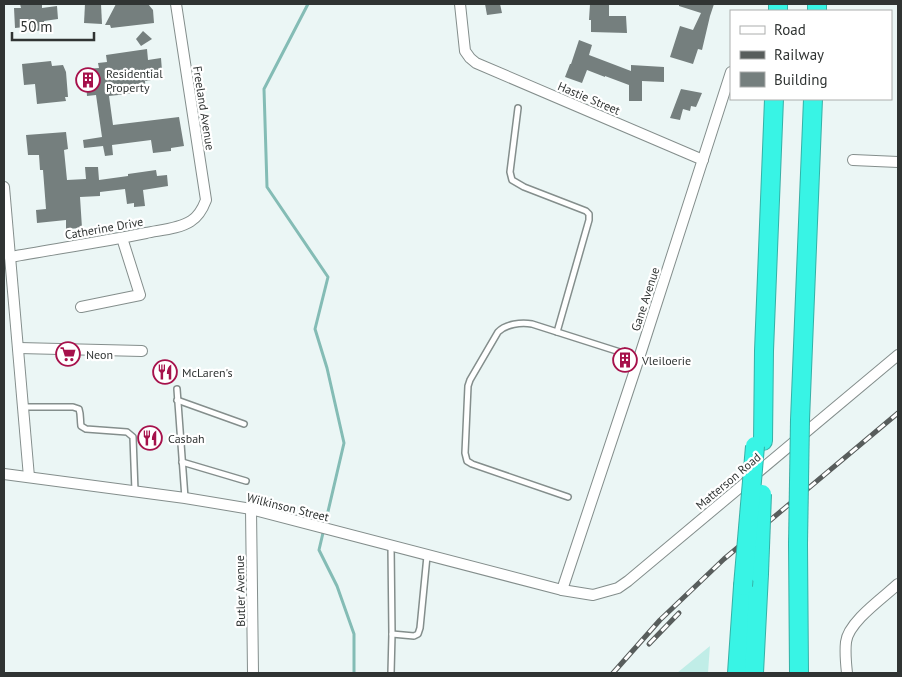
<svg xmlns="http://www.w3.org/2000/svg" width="902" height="677" viewBox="0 0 902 677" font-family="'PT Sans',sans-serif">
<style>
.green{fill:#c0ede7}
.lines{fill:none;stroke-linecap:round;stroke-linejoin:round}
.stream{stroke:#84bcb5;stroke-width:3}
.building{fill:#757f7e}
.service-casing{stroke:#848e8c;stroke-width:8}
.minor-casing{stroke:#848e8c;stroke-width:12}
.motorway-casing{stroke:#35b1a7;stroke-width:20}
.service{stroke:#fff;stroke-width:5}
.minor{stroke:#fff;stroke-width:10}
.motorway{stroke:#38f4e5;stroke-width:18}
.rail-casing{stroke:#585d5c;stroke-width:5}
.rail{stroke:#fff;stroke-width:3;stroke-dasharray:9;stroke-linecap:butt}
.motorway-bridge-casing{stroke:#35b1a7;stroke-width:20;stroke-linecap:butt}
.motorway-bridge{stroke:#38f4e5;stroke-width:18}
.labels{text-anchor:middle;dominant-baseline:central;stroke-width:4.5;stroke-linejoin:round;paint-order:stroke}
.poi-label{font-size:12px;fill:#303433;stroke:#fff;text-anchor:start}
.street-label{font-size:12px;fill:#303433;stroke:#fff}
</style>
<rect width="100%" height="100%" fill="#ebf6f5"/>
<path class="green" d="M 710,645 L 708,673 L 677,673 L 710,646 Z"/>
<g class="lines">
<path class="stream" d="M 308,4 L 264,89 L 267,187 L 328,277 L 315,329 L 327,368 L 344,443 L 319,550 L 337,586 L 354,634 L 354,673"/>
</g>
<g class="building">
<path d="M 20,4 L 42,4 L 42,8 L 57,6 L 58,19 L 44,21 L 45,30 L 26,32 L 25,27 L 15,28 L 14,8 L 21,8 Z"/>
<path d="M 85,4 L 101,4 L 102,24 L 84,23 Z"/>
<path d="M 116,4 L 148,4 L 153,10 L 154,23 L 111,28 L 110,25 L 105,25 Z"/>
<path d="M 485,4 L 500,4 L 502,13 L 487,15 Z"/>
<path d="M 590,4 L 609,4 L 609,16 L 626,16 L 627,33 L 591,32 L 591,20 L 589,20 Z"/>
<path d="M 679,4 L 714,4 L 710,16 L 702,50 L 698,49 L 693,64 L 670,57 L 680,26 L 693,30 L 701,13 L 679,6 Z"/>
<path d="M 143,31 L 152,39 L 141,46 L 136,39 Z"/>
<path d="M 579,40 L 592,45 L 589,55 L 631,71 L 631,65 L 664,67 L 664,82 L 642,81 L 642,101 L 629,101 L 629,85 L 605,76 L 605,77 L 587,70 L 582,83 L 565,77 L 570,64 L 571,64 Z"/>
<path d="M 147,49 L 148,60 L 161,58 L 162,71 L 156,72 L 157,79 L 145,81 L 146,92 L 109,96 L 113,125 L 179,117 L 184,146 L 171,148 L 171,151 L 153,153 L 151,140 L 112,145 L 113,155 L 105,156 L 103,146 L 84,148 L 83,140 L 102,137 L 96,95 L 87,96 L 85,69 L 99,68 L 98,63 L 107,62 L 106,55 Z"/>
<path d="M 51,61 L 52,66 L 63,65 L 66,72 L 68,97 L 65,97 L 66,101 L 37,104 L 35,84 L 24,85 L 22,64 Z"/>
<path d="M 681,89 L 702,93 L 696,107 L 691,106 L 690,111 L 683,109 L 680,120 L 670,118 Z"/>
<path d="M 66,132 L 68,149 L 64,150 L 67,180 L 86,179 L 85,167 L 98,167 L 99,180 L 128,176 L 128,174 L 156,170 L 157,176 L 167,175 L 168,186 L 143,190 L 145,206 L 134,207 L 134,203 L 127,204 L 125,189 L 100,192 L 100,196 L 80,197 L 82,228 L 66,229 L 66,220 L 37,223 L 36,210 L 46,209 L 43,170 L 40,170 L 39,155 L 28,155 L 26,135 Z"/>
<path d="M 624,347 L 633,350 L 628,367 L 619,365 L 621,357 L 624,357 L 627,355 L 627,352 L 624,349 Z"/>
</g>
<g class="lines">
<g class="service-casing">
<g id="service">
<path d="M 518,108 L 510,172 L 512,180 L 524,187 L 586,211 L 589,214 L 589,220 L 557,332"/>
<path d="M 177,389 L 185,498"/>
<path d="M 177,400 L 244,424"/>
<path d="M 24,407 L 73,407 L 79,409 C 81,415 80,420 81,426 L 86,429 L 127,432 L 133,437 L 135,491"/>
<path d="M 182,462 L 246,481"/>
<path d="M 568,497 L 472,464 L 467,461 L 465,453 L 468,386 L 470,380 L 498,332 C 506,324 521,322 532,324 L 623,353"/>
<path d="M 392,634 L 414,636 L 418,634 L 420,628 L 427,556"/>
<path d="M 391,673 L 392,634 L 391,546"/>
</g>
</g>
<g class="minor-casing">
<g id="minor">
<path d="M 460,4 L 465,51 L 470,58 L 476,63 L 703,160"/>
<path d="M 853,160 L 898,162"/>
<path d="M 4,187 L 29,477"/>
<path d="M 10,257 C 55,249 101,242 146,233 C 160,230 179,229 191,221 C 199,216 203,208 206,200 L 176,4"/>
<path d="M 81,307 L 140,295 L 122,238"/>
<path d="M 19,348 L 142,351"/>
<path d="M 4,474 L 185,498 L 251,509 L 562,590 L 593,595 L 618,588 L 628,581 L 898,355"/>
<path d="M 251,509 L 253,673"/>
<path d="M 562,590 L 639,358 L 731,72"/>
<path d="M 847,673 C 846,664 845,651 846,642 C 848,622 884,597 898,584"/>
</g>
</g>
<g class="motorway-casing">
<g id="motorway">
<path d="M 778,11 L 778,4"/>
<path d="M 817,11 L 817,4"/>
<path d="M 800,420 L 813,99"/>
<path d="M 763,441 L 764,351 L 774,99"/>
<path d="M 798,544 L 799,673"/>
<path d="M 737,673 L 743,586"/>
<path d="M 754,673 L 759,574"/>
</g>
</g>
<use href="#service" class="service"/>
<use href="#minor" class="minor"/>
<use href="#motorway" class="motorway"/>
<g class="rail-casing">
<g id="rail">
<path d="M 649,644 L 679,613"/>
<path d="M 613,673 L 660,620 L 724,559 L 898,413"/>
</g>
</g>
<use href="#rail" class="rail"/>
<g class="motorway-bridge-casing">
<g id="motorway-bridge">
<path d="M 798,544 L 800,420"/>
<path d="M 759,574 L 762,494"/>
<path d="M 743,586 L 755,446"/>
</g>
</g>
<use href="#motorway-bridge" class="motorway-bridge"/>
</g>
<defs>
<g id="building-ring" transform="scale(1.25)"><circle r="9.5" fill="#fff" stroke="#a6114b" stroke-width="1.5"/><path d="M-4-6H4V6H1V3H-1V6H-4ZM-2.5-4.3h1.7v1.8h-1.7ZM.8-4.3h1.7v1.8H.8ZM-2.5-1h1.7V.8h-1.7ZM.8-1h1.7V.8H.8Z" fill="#a6114b"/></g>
<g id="supermarket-ring" transform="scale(1.25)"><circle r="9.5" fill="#fff" stroke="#a6114b" stroke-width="1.5"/><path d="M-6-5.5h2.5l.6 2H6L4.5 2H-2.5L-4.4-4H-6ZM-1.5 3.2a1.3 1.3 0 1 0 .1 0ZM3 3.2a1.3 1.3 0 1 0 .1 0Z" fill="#a6114b"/></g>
<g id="restaurant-ring" transform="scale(1.25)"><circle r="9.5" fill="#fff" stroke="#a6114b" stroke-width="1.5"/><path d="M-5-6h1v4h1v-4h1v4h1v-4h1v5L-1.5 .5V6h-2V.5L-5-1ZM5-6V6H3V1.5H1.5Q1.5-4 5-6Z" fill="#a6114b"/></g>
</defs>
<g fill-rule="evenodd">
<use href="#building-ring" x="88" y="80"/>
<use href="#supermarket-ring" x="68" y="354"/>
<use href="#building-ring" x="625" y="360"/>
<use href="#restaurant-ring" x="165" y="372"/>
<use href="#restaurant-ring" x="150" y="438"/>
</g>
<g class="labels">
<g class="poi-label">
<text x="106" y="73">Residential<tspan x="106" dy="14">Property</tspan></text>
<text x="86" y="354">Neon</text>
<text x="642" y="360">Vleiloerie</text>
<text x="182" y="372">McLaren's</text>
<text x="168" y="438">Casbah</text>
</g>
<g class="street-label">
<text transform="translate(589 98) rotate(23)">Hastie Street</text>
<text transform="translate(204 108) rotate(81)">Freeland Avenue</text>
<text transform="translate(104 228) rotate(-10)">Catherine Drive</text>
<text transform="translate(645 299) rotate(-72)">Gane Avenue</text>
<text transform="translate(728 481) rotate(-40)">Matterson Road</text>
<text transform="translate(288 507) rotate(14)">Wilkinson Street</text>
<text transform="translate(240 591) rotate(-91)">Butler Avenue</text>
</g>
</g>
<rect width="902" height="677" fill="none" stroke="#303433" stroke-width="10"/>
<rect x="730" y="10" width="162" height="90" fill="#ffffff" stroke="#acaead"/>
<rect x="740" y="26" width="25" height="8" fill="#ffffff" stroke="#acaead"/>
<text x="774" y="35" font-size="15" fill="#303433">Road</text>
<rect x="740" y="51" width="25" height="8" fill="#585d5c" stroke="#acaead"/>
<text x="774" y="60" font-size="15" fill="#303433">Railway</text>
<rect x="740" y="72" width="25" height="15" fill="#757f7e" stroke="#acaead"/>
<text x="774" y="85" font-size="15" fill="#303433">Building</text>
<path d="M12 32v8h82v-8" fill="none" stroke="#303433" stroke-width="2.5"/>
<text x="20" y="32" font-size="15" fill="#303433" stroke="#ffffff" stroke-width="4" paint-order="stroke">50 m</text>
</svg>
